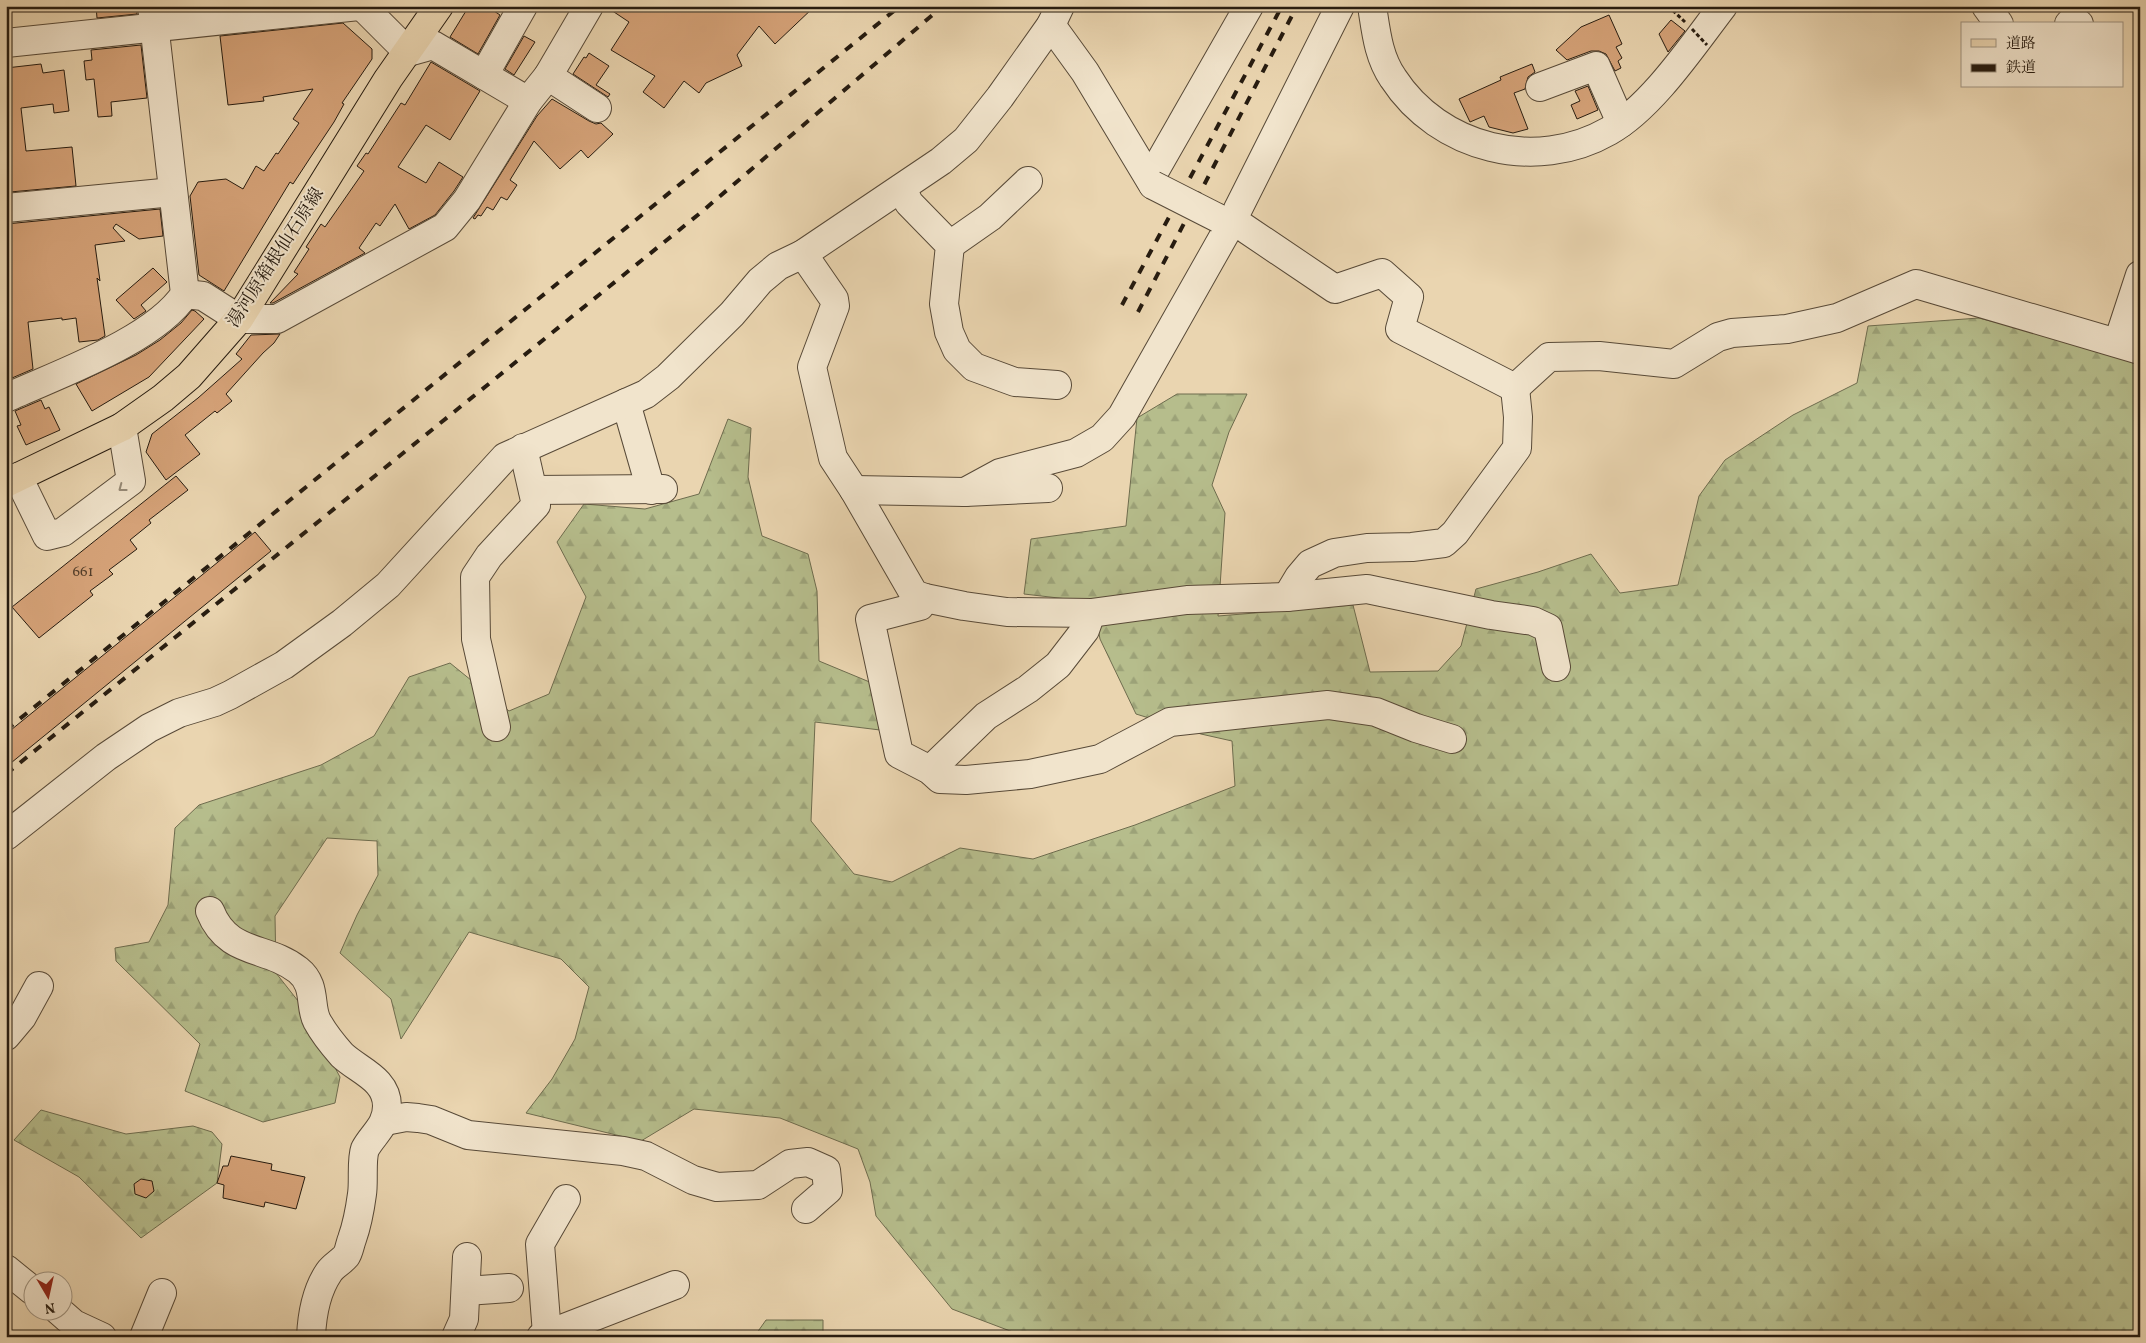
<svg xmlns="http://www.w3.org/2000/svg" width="2146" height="1343" viewBox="0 0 2146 1343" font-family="Vollkorn,'Noto Serif JP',serif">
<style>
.forest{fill:url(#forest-firs);stroke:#6e6c4e}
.building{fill:#d6a379;stroke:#271c10}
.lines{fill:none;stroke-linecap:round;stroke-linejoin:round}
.minor-casing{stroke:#584a38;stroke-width:30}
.major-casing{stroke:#271c10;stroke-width:30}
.path{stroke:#271c10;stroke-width:3;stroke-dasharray:4 2.5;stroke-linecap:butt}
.minor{stroke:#f1e4cc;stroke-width:28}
.major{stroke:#ead5b0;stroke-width:28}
.rail{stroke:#271c10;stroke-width:4;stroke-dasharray:9 9;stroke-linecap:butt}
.minor-bridge-casing{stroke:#584a38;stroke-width:30;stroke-linecap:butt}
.path-bridge{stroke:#271c10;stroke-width:3;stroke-dasharray:4 2.5;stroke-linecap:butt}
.minor-bridge{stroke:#f1e4cc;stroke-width:28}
.oneway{stroke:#968a77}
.labels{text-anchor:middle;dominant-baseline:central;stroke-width:4;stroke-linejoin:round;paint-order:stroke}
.number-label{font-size:15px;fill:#533e2a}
.street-label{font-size:18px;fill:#271c10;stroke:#f1e4cc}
</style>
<defs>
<pattern id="forest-firs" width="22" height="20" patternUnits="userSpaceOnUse" patternTransform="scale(1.25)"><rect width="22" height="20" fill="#b6bd8c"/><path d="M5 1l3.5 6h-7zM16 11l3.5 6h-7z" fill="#9ca278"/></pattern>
</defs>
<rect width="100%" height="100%" fill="#ead5b0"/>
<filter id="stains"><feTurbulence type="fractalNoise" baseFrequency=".004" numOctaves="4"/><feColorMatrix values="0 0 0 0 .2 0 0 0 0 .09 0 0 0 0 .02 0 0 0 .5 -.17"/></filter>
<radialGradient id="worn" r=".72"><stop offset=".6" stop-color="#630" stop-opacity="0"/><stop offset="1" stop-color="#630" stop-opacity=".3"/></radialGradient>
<g class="forest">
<path d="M 1979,318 L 2109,351 L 2140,364 L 2140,1337 L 1026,1337 L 952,1309 L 876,1216 L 870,1182 L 858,1149 L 780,1118 L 694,1109 L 641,1141 L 526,1113 L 552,1079 L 575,1039 L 589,987 L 561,959 L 469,932 L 401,1039 L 391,999 L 340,953 L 357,915 L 378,875 L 377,841 L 327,838 L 275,916 L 276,973 L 302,1006 L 340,1077 L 335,1103 L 263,1122 L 185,1091 L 200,1044 L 116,961 L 115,948 L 149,942 L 168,905 L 175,828 L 199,805 L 321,765 L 374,736 L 409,677 L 450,663 L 509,711 L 549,694 L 586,597 L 557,542 L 584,504 L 645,509 L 699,494 L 728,419 L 751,428 L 748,477 L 762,536 L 808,554 L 817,591 L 819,661 L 872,683 L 880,730 L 815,722 L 811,821 L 854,874 L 892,882 L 960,848 L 1033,859 L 1135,825 L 1235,786 L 1232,741 L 1201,734 L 1136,714 L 1100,639 L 1093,602 L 1024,594 L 1031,539 L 1126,526 L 1137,418 L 1177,394 L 1247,394 L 1229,432 L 1212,485 L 1225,513 L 1218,616 L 1353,605 L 1370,672 L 1438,671 L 1461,646 L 1476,589 L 1538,572 L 1591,554 L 1620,593 L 1678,585 L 1699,496 L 1725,460 L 1793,415 L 1857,383 L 1868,326 Z"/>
<path d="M 41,1110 L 126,1134 L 193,1126 L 212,1132 L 222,1144 L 217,1183 L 141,1238 L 79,1177 L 14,1140 Z"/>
<path d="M 766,1320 L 823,1320 L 823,1337 L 754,1337 Z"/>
</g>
<g class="building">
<path d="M 96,6 L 137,6 L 137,14 L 97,18 Z"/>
<path d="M 469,6 L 496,6 L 494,11 L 500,15 L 478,54 L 450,37 Z"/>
<path d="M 605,6 L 815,6 L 775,44 L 759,26 L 737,55 L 742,66 L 706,83 L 699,93 L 684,81 L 664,108 L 643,92 L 655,76 L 611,50 L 629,22 Z"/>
<path d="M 1609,15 L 1622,44 L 1616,47 L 1622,58 L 1618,61 L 1621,68 L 1615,71 L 1606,54 L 1599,51 L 1591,51 L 1567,60 L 1556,50 L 1581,27 Z"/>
<path d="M 1671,20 L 1685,31 L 1668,52 L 1659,34 Z"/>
<path d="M 343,23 L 372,49 L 372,59 L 342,103 L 344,104 L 334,122 L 310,158 L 293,184 L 290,182 L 224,291 L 199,275 L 190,196 L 198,182 L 226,179 L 243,189 L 256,166 L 264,171 L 276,153 L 278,154 L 299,123 L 293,119 L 313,89 L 263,97 L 264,101 L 228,105 L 220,36 Z"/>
<path d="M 524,36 L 535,42 L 514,75 L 505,69 Z"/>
<path d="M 141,45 L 147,98 L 111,102 L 112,116 L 98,117 L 94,79 L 86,80 L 84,61 L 92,60 L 91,50 Z"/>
<path d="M 589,53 L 609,66 L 596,85 L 610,94 L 608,97 L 573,74 L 584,57 L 586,58 Z"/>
<path d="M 431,62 L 480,91 L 450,140 L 426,125 L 398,167 L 426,183 L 439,162 L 463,177 L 454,191 L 435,215 L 409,229 L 395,204 L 380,226 L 376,223 L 359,248 L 365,253 L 273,303 L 270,303 L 298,274 L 294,272 L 309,249 L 306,247 L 321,224 L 325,227 L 364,171 L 357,166 L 366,153 L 368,154 L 401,103 L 405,105 Z"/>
<path d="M 41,64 L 43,73 L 64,70 L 69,111 L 54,113 L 53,104 L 21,108 L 26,151 L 72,147 L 76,186 L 10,192 L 6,171 L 6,68 Z"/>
<path d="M 1532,64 L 1535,72 L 1528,77 L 1525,89 L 1514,93 L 1528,129 L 1513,133 L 1489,127 L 1484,116 L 1470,122 L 1459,99 L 1501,80 L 1500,77 Z"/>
<path d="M 1588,86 L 1598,110 L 1577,119 L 1571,105 L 1580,101 L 1575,91 Z"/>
<path d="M 552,99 L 589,121 L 596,124 L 601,123 L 613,134 L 588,158 L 581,150 L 560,169 L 534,141 L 510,180 L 517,185 L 507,200 L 501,197 L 493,210 L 487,207 L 481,216 L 478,215 L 475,219 L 473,218 L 537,116 Z"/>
<path d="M 160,209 L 163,236 L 139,239 L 116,224 L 113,228 L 125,241 L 95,245 L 100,281 L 97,278 L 105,336 L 98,340 L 79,342 L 76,318 L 62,320 L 62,318 L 28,322 L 33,369 L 12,378 L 6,338 L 6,305 L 10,305 L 6,275 L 6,224 Z"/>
<path d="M 153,268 L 167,282 L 141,305 L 146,311 L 134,319 L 116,300 Z"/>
<path d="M 192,310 L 195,311 L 204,319 L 149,377 L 92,411 L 76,384 L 136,355 L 160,340 L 181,323 Z"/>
<path d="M 280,334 L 274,343 L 263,353 L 226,394 L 232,401 L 217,413 L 215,411 L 185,435 L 200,454 L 166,480 L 146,452 L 152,434 L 198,398 L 242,359 L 236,354 L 251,335 Z"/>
<path d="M 41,400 L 45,409 L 49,407 L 60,430 L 26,445 L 17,426 L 21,425 L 15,411 Z"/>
<path d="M 176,476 L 188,490 L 149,520 L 151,523 L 130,540 L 137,549 L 109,570 L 113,574 L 90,591 L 93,595 L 39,638 L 12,607 Z"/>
<path d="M 255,532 L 271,551 L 6,767 L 6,734 Z"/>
<path d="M 231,1156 L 272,1164 L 271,1170 L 305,1177 L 296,1209 L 265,1202 L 264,1207 L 223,1198 L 224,1185 L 217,1183 L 223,1166 L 228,1166 Z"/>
<path d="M 141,1179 L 152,1181 L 154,1191 L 146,1198 L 135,1194 L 134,1184 Z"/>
</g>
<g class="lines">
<g class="minor-casing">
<g id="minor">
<path d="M 362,6 L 408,52 L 433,45 L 528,101"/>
<path d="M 1372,6 C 1376,31 1378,56 1393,78 C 1439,149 1536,173 1609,131 C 1652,107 1693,45 1723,6"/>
<path d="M 1986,6 L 1999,24"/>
<path d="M 2069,24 L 2073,20 L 2079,24"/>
<path d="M 1051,25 L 1085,72 L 1153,185"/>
<path d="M 6,43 L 359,6"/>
<path d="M 484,75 L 523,6"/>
<path d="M 548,76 L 597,108"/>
<path d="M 1540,87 L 1596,66 L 1621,123"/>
<path d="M 1150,179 L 1249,6"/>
<path d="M 902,188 L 909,203 L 950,245 L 944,304 L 949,332 L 957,350 L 974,367 L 1015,382 L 1057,385"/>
<path d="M 6,208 L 173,192"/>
<path d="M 1218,218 L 1230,225 L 1243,227 L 1335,289 L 1382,273 L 1409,297 L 1400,329 L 1515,388"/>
<path d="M 950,245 L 990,217 L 1028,181"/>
<path d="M 803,254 L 834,299 L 835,306 L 812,367 L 833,458 L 854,490 L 914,594 L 925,598 L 964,606 L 1007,612 L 1091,613 L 1187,600 L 1287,597 L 1367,589 L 1491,615 L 1533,621 L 1548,628 L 1556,667"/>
<path d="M 185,294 L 203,296 L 239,319 L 277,319 L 445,227 L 467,200 L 528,101 L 548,76 L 589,6"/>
<path d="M 2118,342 L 2140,275"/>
<path d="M 1515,388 L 1549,357 L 1599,356 L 1674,364 L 1718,337 L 1732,333 L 1787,329 L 1837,318 L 1916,284 L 2140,350"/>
<path d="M 6,398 C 58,374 154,341 185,294 L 152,6"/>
<path d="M 626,403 L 651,490"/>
<path d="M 18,477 L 47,536 L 63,532 L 131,481 L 122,427"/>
<path d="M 533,490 L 663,489"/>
<path d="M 854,490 L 965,492 L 1048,488"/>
<path d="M 965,492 L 1000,473 L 1076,453 L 1102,438 L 1122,416 L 1230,225 L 1340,6"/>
<path d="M 1287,597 L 1299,577 L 1310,564 L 1334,553 L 1367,548 L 1412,547 L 1444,543 L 1455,533 L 1517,448 L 1518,417 L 1515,388"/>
<path d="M 925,598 L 920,606 L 870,619 L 899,754 L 930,770 L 940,779 L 966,780 L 1030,774 L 1100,759 L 1170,722 L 1328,705 L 1376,712 L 1416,728 L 1452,739"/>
<path d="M 496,727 L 476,639 L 475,577 L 489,556 L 536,505 L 523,448"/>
<path d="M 930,770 L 986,716 L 1028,689 L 1058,665 L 1085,630 L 1091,613"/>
<path d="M 6,836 L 106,757 L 149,728 L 179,713 L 215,702 L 230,695 L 284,665 L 342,623 L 388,585 L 505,457 L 646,394 L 668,377 L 732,314 L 760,281 L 778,266 L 803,254 L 941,161 L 966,140 L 1000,97 L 1051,25 L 1060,6"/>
<path d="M 210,911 C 228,956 266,945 298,970 C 317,985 309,1006 317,1021 C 323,1032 334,1046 342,1055 C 359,1071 387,1079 387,1106 C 387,1126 373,1134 365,1149 C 361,1160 364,1182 362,1194 C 360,1209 357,1225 352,1239 C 350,1244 349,1252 346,1256 C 341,1262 333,1266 329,1272 C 316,1291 312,1314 311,1337"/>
<path d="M 6,1036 L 22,1017 L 39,986"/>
<path d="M 385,1121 L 406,1117 L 418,1118 L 431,1120 L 468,1135 L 623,1151 L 646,1156 L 693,1180 L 717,1187 L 758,1185 L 790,1164 L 808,1162 L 826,1170 L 828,1190 L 806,1209"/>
<path d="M 6,1269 L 32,1290"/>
<path d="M 466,1291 L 509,1288"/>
<path d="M 58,1310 L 74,1324 L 102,1337"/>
<path d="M 547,1334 L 540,1244 L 566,1199"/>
<path d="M 144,1337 L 162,1293"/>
<path d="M 456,1337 L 464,1319 L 467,1257"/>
<path d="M 541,1337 L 675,1285"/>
</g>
</g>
<g class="major-casing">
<path id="major" d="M 6,483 L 122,427 L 163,398 L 189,376 L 239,319 L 388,79 L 439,6"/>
</g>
<path class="path" d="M 1668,6 L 1685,22"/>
<use href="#minor" class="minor"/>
<use href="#major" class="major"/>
<g class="rail">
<path d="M 1122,305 L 1282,6"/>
<path d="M 1138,312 L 1297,6"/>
<path d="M 6,730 L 900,6"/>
<path d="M 6,774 L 699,214 L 943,6"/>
</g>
<g class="minor-bridge-casing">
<path id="minor-bridge" d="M 1153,185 L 1218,218"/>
</g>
<path class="path-bridge" d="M 1692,29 L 1707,45"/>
<use href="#minor-bridge" class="minor-bridge"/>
</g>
<defs><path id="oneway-chevron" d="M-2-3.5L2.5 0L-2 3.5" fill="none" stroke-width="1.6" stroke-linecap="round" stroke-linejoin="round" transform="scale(1.25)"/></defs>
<use class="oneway" href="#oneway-chevron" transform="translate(122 488) rotate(143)"/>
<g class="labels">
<g class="number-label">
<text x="83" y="572">661</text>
</g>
<g class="street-label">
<text transform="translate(276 258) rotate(-57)">湯河原箱根仙石原線</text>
</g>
</g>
<rect width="2146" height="1343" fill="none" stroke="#ead5b0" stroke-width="25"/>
<rect x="8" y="8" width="2131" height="1328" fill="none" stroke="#271c10" stroke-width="2.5"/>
<rect x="12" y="12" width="2121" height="1318" fill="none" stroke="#271c10"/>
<rect x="1961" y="22" width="162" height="65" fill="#f1e4cc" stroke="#a09481"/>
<rect x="1971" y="39" width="25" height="8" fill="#ead5b0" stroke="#a09481"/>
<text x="2006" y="48" font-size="15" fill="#271c10">道路</text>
<rect x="1971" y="64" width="25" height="8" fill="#271c10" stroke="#a09481"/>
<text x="2006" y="72" font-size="15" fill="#271c10">鉄道</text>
<g transform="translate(48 1296) rotate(171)"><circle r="24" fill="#f1e4cc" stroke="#a09481"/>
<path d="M0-4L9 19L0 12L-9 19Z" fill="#8f2418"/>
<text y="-8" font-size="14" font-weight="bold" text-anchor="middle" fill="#271c10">N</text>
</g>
<rect width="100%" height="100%" filter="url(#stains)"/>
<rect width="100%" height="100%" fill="url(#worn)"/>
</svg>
